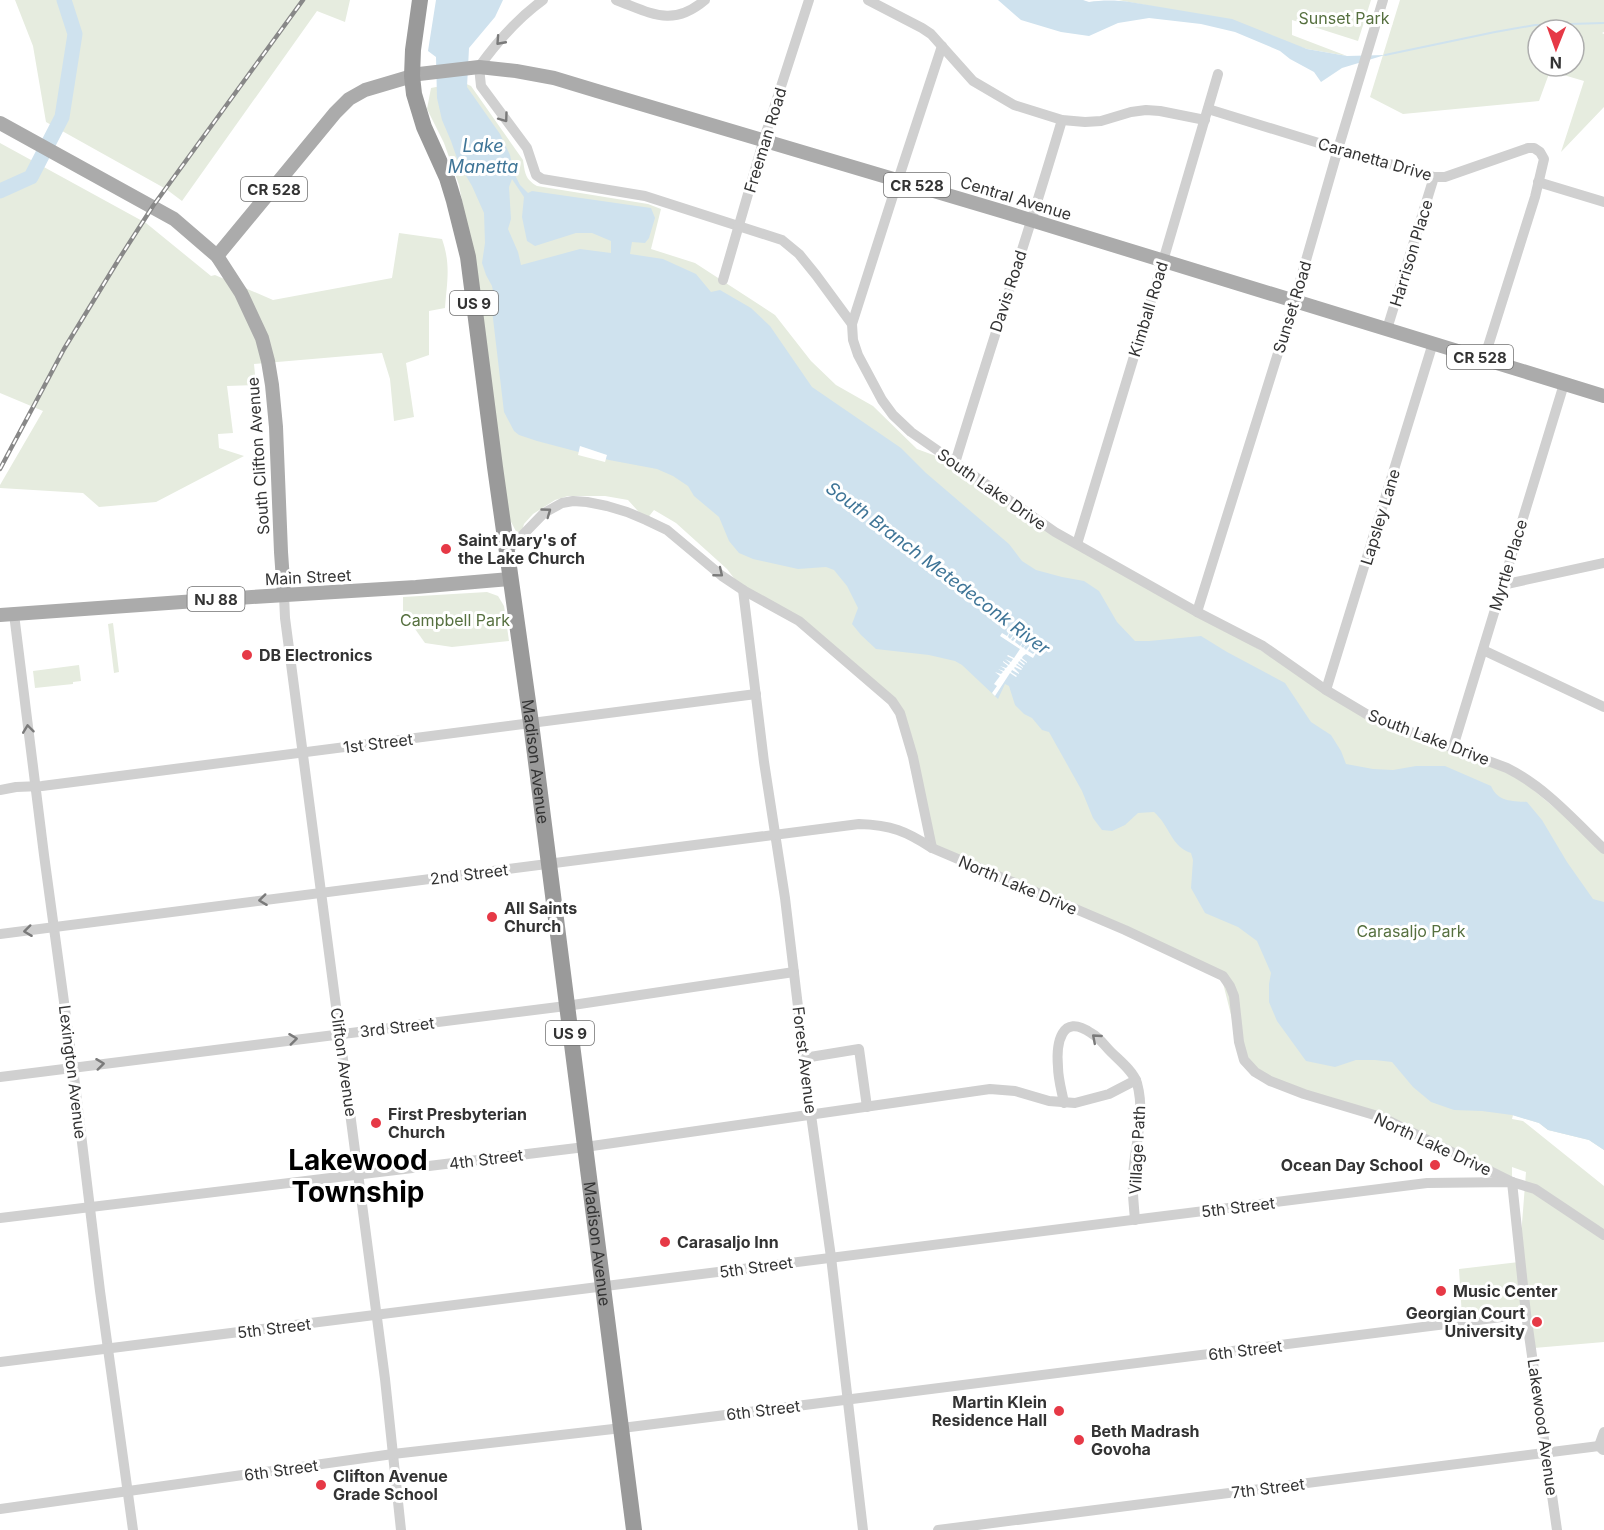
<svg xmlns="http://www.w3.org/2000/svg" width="1604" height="1530" viewBox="0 0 1604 1530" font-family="Inter,sans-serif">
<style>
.green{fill:#e6ecdf;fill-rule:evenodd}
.water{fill:#cfe2ee;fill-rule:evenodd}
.pier{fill:#fff}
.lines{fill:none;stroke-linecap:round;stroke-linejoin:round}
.stream{stroke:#cfe2ee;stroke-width:2}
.river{stroke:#cfe2ee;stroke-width:15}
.minor{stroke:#d0d0d0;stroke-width:10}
.major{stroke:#ababab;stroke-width:14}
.highway{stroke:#9a9a9a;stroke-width:16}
.rail-casing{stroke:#888;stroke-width:4.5}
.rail{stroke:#fff;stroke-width:2;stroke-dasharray:7;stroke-linecap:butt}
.oneway{stroke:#7a7a7a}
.poi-dot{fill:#e63946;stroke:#fff;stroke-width:2}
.labels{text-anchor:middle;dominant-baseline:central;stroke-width:6;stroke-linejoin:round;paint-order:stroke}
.shield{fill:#fff;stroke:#707070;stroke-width:1.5}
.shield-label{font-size:15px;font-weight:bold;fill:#333}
.park-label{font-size:16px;fill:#56703f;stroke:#fff}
.street-label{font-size:16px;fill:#333;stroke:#fff}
.poi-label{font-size:16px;font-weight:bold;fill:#333;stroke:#fff;text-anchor:start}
.water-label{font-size:18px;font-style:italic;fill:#3f7597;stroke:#fff}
.town-label{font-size:28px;font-weight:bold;fill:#000;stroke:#fff}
</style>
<rect width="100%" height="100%" fill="#fff"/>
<g class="green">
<path d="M 15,0 L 350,0 L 345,22 L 317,11 L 182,201 L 166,189 L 46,122 L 33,46 Z"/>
<path d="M 1118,0 L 1371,0 L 1358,41 L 1292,20 L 1292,35 L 1347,56 L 1307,49 L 1183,12 Z"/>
<path d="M 1400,0 L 1604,0 L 1604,32 L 1602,33 L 1604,34 L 1604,107 L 1561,152 L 1584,81 L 1550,71 L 1539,101 L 1403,114 L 1370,97 ZM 1538,30 L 1574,30 L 1574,66 L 1538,66 Z"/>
<path d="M 462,82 L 471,86 L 523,160 C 525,173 525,179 537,186 L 648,204 L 661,209 L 651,249 L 695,263 L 775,315 L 811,361 L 836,385 L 873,406 L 917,449 L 955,463 L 1055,532 L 1197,612 L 1373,718 L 1507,768 L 1604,849 L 1604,1150 L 1589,1140 L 1548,1130 L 1539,1123 L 1513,1115 L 1512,1119 L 1523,1121 L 1604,1186 L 1604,1342 L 1534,1348 L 1528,1306 L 1462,1317 L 1459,1269 L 1519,1262 L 1526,1172 L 1512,1167 L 1512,1182 L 1388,1121 L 1270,1081 L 1241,1055 L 1221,975 L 932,848 L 900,713 L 801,623 L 743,590 L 727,569 L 676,523 L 654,510 L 646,520 L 628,500 L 605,496 L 568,496 L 555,500 L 533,514 L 524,524 L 520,539 L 509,518 L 469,238 L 459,185 L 444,143 L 427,109 L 431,88 Z"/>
<path d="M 0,143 L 146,223 L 211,276 L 215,275 L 273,300 L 392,278 L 399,233 L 442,239 C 451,265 447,281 445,308 L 429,311 L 429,355 L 406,363 L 414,417 L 394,421 L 390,379 L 382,353 L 254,364 L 256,385 L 227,386 L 233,433 L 218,434 L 219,448 L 244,456 L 156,502 L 99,507 L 83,493 L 0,488 L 0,485 L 43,411 L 0,393 Z"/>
<path d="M 487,592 L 498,596 L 504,606 L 509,641 L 452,647 L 425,643 L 403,612 L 403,597 Z"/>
<path d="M 113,623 L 119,672 L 114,673 L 108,624 Z"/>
<path d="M 79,665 L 81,681 L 73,682 L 73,684 L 35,688 L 33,671 Z"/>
</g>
<g class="water">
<path d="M 436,0 L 503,0 L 495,17 L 469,48 L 467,87 L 500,134 L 510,155 L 514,173 L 520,185 L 528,193 L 532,191 L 651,208 L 655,218 L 649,238 L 645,243 L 632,242 L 630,254 L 663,259 L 696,274 L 711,292 L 720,290 L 751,308 L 770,326 L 812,387 L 901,448 L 926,473 L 1009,544 L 1022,561 L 1036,570 L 1062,577 L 1084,581 L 1099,591 L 1117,622 L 1135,641 L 1149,641 L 1201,636 L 1227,652 L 1285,683 L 1311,722 L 1331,735 L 1341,751 L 1346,764 L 1373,769 L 1393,770 L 1416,766 L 1445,766 L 1491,786 C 1498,802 1512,801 1527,802 L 1542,820 L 1567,862 L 1593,899 L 1604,902 L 1604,1150 L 1589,1140 L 1548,1130 L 1539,1123 L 1512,1115 L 1482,1111 L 1454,1110 L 1431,1102 L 1413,1087 L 1392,1062 L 1375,1060 L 1356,1060 L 1335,1067 L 1306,1061 L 1277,1021 L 1269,1002 L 1269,984 L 1271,973 L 1257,941 L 1238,927 L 1205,913 L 1191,888 L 1193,860 L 1191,853 C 1176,848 1172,836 1164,824 C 1161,819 1158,816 1154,812 L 1138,813 L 1125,825 L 1112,831 L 1102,830 L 1093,818 L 1082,791 L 1049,732 L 1042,730 L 1032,718 L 1024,714 L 1015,705 L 1009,686 L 1005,684 L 998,699 L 962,665 L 955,661 L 929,655 L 876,649 L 861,635 L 852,624 L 858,608 L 847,586 L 834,570 L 826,567 L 798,569 L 753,559 L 739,553 L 729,541 L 719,517 L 694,496 L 688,486 L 673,476 L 657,469 L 609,460 L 537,441 L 519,435 L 514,431 L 504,412 L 492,310 L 495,301 L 492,286 L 486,275 L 482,263 L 485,243 L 484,213 L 472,186 L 459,164 L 451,141 L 442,120 L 437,98 L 436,57 L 428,51 ZM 512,179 L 524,197 L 522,217 L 527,241 L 535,246 L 576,233 L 592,233 L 611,241 L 611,253 L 580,249 L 521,265 L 518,252 L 508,229 L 511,219 L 509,187 Z"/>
<path d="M 998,0 L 1083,0 L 1089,2 C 1101,0 1117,0 1130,2 L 1232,19 L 1307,49 L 1347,56 L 1385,55 L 1342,68 L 1321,82 L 1314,72 L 1290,59 L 1280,51 L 1235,32 L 1201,24 L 1149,18 L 1118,23 L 1089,36 L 1061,32 L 1021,20 Z"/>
</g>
<g class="pier">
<path d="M 580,446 L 607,455 L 605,462 L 578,455 Z"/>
<path d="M 1010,631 L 1008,637 L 1010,639 L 1014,634 L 1015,634 L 1011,640 L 1013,641 L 1017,636 L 1018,637 L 1015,642 L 1020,646 L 1024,640 L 1024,641 L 1021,646 L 1023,648 L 1027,643 L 1024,648 L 1026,650 L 1030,645 L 1031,646 L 1028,651 L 1033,654 L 1037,649 L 1038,650 L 1033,658 L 1026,654 L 1023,656 L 1022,658 L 1027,662 L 1027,663 L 1021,659 L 1020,660 L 1025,664 L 1024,665 L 1019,661 L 1018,663 L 1023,667 L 1023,668 L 1017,664 L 1016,665 L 1022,669 L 1021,670 L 1015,667 L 1014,668 L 1019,673 L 1019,674 L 1012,670 L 1011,672 L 1017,676 L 1016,677 L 1010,673 L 995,696 L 992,693 L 997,686 L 994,684 L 1000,676 L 995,672 L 1001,674 L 1003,672 L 998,669 L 1004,671 L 1005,669 L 1000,666 L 1006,668 L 1008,666 L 1003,662 L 1003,661 L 1009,665 L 1010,663 L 1005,659 L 1011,662 L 1013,659 L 1007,656 L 1008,655 L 1014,658 L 1020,649 L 1000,636 L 1002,633 L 1007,636 Z"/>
</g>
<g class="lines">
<path class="stream" d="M 1385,55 L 1495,32 L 1535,25 L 1604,23"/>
<path class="river" d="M 0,191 L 31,177 L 62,117 L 75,34 L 64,0"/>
<g class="minor">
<path d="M 543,0 C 518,18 497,42 479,67 L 481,86 L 527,148 L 536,175 L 542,179 L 645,196 L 782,240 L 799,254 L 816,275 L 852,324 L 853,340 L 858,355 L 882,400 L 893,415 L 911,432 L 1055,532 L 1197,612 L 1263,646 L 1326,690 L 1373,718 L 1507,768 C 1545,787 1574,820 1604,849"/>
<path d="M 616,0 C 651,13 672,28 705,0"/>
<path d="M 868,0 L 922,28 L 931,34 L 973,81 L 1014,105 L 1062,120 L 1085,122 L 1101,121 L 1131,112 L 1146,110 L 1160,111 L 1205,120"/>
<path d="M 1208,109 L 1338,149 L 1434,177 L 1445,177 L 1528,148 L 1534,148 L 1540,152 L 1544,159 L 1535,197 L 1484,359"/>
<path d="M 1538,182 L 1604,202"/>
<path d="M 723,280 L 764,139 L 809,0"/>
<path d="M 852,324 L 898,180 L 942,46"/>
<path d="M 1387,329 L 1434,177"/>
<path d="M 955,463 C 990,348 1028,235 1062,120"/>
<path d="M 1077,544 L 1163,261 L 1218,74"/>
<path d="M 507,553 L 511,547 L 544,513 L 562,503 L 573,501 L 587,502 L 607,506 L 627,512 L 646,520 L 667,530 L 722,576 L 743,590 L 799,621 L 892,701 L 900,713 L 913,757 L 932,848"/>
<path d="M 1502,585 L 1604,563"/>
<path d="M 743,590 L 764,762 L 785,898 L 811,1115 L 831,1257 L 863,1530"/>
<path d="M 284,595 L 285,618 L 385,1379 L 401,1530"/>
<path d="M 1197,612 L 1294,302 L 1338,149 L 1383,0"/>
<path d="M 14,614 L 44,855 L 73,1068 L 100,1291 L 133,1530"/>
<path d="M 1483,650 L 1604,707"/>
<path d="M 1326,690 L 1433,343"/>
<path d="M 1453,747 L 1564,384"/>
<path d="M 0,790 L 16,787 L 42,786 L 756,694"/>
<path d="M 0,934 L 859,824 C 891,825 906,831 932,848 L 1125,930 L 1223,976 L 1230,986 L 1234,996 L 1239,1042 L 1244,1060 L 1255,1072 L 1270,1081 L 1304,1094 L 1381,1117 L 1512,1182 L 1535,1189 L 1604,1235"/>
<path d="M 804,1058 L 859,1049 L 867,1107"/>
<path d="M 0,1077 L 566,1006 L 794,972"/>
<path d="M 1064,1103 C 1062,1092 1058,1079 1058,1067 C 1056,1044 1061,1012 1091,1033 C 1099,1037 1105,1046 1111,1052 C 1120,1061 1133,1071 1137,1083 C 1146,1116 1134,1146 1133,1178 C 1132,1192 1134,1206 1135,1220"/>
<path d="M 0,1218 L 585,1147 L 990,1089 L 1015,1091 L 1049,1101 L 1075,1103 L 1109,1094 L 1136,1080"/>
<path d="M 0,1362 L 1427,1183 L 1512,1182 L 1526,1314 L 1557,1530"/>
<path d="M 1603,1450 L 1599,1446 L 1604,1432"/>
<path d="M 0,1509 L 393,1454 L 622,1428 L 1526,1314"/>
<path d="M 938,1530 L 1599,1446"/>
</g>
<g class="major">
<path d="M 0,123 L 174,219 L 217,256 L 241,293 L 262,338 L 268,361 L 272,385 L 276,427 L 281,552 L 284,595"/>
<path d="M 217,256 L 335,113 L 349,99 L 365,90 L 419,74 L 479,67 L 516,71 L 554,78 L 597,91 L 1008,213 L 1604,396"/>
<path d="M 0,615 L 252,597 L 416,587 L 510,579"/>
</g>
<path class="highway" id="s1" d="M 420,0 L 413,50 L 412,76 L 414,94 L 424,127 L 447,178 L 454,201 L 468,257 L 495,467 L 531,723 L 634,1530"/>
<g class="rail-casing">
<path id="rail" d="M 0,469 L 64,349 L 119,259 L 153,206 L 303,0"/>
</g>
<use href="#rail" class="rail"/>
</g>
<defs><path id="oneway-chevron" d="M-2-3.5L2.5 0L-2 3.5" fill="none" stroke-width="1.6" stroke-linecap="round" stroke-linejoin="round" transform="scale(1.5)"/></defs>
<g class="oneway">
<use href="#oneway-chevron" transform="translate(500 41) rotate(132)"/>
<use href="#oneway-chevron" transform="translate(504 118) rotate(54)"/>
<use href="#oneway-chevron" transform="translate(547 512) rotate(-36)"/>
<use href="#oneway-chevron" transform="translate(719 573) rotate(39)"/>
<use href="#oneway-chevron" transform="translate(28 729) rotate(-97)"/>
<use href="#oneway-chevron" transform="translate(263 900) rotate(173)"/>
<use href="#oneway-chevron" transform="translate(28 931) rotate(173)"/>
<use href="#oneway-chevron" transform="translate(1096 1038) rotate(-139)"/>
<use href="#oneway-chevron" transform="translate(293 1039) rotate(-7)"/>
<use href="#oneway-chevron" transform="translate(100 1064) rotate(-7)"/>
</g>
<g class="poi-dot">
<circle cx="446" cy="549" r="6"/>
<circle cx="247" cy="655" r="6"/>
<circle cx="492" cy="917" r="6"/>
<circle cx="376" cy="1123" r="6"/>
<circle cx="1435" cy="1165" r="6"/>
<circle cx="665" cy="1242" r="6"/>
<circle cx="1441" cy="1291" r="6"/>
<circle cx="1537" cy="1322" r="6"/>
<circle cx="1059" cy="1411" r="6"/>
<circle cx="1079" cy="1440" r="6"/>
<circle cx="321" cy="1485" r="6"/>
</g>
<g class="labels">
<g class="shield">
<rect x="884" y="173" width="66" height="24" rx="4.5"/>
<rect x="241" y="177" width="66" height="24" rx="4.5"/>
<rect x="450" y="291" width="48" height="24" rx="4.5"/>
<rect x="1447" y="345" width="66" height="24" rx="4.5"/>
<rect x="187.5" y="587" width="57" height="24" rx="4.5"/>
<rect x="546" y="1021" width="48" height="24" rx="4.5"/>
</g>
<g class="shield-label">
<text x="917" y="185">CR 528</text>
<text x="274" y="189">CR 528</text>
<text x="474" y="303">US 9</text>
<text x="1480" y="357">CR 528</text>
<text x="216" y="599">NJ 88</text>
<text x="570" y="1033">US 9</text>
</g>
<g class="park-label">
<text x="1344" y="18">Sunset Park</text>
<text x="455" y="620">Campbell Park</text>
<text x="1411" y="931">Carasaljo Park</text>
</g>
<g class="street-label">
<text transform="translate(765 140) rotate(-73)">Freeman Road</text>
<text transform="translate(1375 159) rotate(16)">Caranetta Drive</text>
<text transform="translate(1016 198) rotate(17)">Central Avenue</text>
<text transform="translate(1411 253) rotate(-73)">Harrison Place</text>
<text transform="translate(1008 291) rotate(-72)">Davis Road</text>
<text transform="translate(1292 307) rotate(-73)">Sunset Road</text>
<text transform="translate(1148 309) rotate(-73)">Kimball Road</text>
<text transform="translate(258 456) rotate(-94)">South Clifton Avenue</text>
<text transform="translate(992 489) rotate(35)">South Lake Drive</text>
<text transform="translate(1380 517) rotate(-73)">Lapsley Lane</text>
<text transform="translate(1508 565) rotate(-73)">Myrtle Place</text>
<text transform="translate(308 577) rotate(-3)">Main Street</text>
<text transform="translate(1429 737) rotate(21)">South Lake Drive</text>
<text transform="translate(378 743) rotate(-7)">1st Street</text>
<text stroke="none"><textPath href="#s1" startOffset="776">Madison Avenue</textPath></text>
<text transform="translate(469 874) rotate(-7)">2nd Street</text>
<text transform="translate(1018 885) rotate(23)">North Lake Drive</text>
<text transform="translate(397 1027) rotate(-7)">3rd Street</text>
<text transform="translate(805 1060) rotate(83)">Forest Avenue</text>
<text transform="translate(344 1062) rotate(82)">Clifton Avenue</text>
<text transform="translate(73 1072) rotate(83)">Lexington Avenue</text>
<text transform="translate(1433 1144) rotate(25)">North Lake Drive</text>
<text transform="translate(1137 1150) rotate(-87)">Village Path</text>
<text transform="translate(486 1159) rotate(-7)">4th Street</text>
<text transform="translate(1238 1207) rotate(-7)">5th Street</text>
<text stroke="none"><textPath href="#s1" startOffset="1262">Madison Avenue</textPath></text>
<text transform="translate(756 1267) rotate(-8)">5th Street</text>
<text transform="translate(274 1328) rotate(-7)">5th Street</text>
<text transform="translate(1245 1350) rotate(-7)">6th Street</text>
<text transform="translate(763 1410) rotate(-7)">6th Street</text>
<text transform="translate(1543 1427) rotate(82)">Lakewood Avenue</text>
<text transform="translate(281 1470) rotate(-8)">6th Street</text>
<text transform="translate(1268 1488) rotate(-7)">7th Street</text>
</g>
<g class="poi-label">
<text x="458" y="540">Saint Mary's of<tspan x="458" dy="18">the Lake Church</tspan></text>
<text x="259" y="655">DB Electronics</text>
<text x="504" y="908">All Saints<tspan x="504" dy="18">Church</tspan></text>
<text x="388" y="1114">First Presbyterian<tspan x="388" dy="18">Church</tspan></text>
<text x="1423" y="1165" text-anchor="end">Ocean Day School</text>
<text x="677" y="1242">Carasaljo Inn</text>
<text x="1453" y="1291">Music Center</text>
<text x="1525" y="1313" text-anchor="end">Georgian Court<tspan x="1525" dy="18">University</tspan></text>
<text x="1047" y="1402" text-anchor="end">Martin Klein<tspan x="1047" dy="18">Residence Hall</tspan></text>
<text x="1091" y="1431">Beth Madrash<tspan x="1091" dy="18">Govoha</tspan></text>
<text x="333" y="1476">Clifton Avenue<tspan x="333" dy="18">Grade School</tspan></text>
</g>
<g class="water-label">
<text x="483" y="145">Lake<tspan x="483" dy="21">Manetta</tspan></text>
<text transform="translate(938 568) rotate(37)">South Branch Metedeconk River</text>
</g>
<g class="town-label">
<text x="358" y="1160">Lakewood<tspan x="358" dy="32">Township</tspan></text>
</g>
</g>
<g transform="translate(1556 48) rotate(181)"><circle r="28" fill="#ffffff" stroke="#adadad" stroke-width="1.5"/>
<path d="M0-4.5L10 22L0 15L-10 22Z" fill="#e63946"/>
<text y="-9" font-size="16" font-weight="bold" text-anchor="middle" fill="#333333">N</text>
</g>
</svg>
